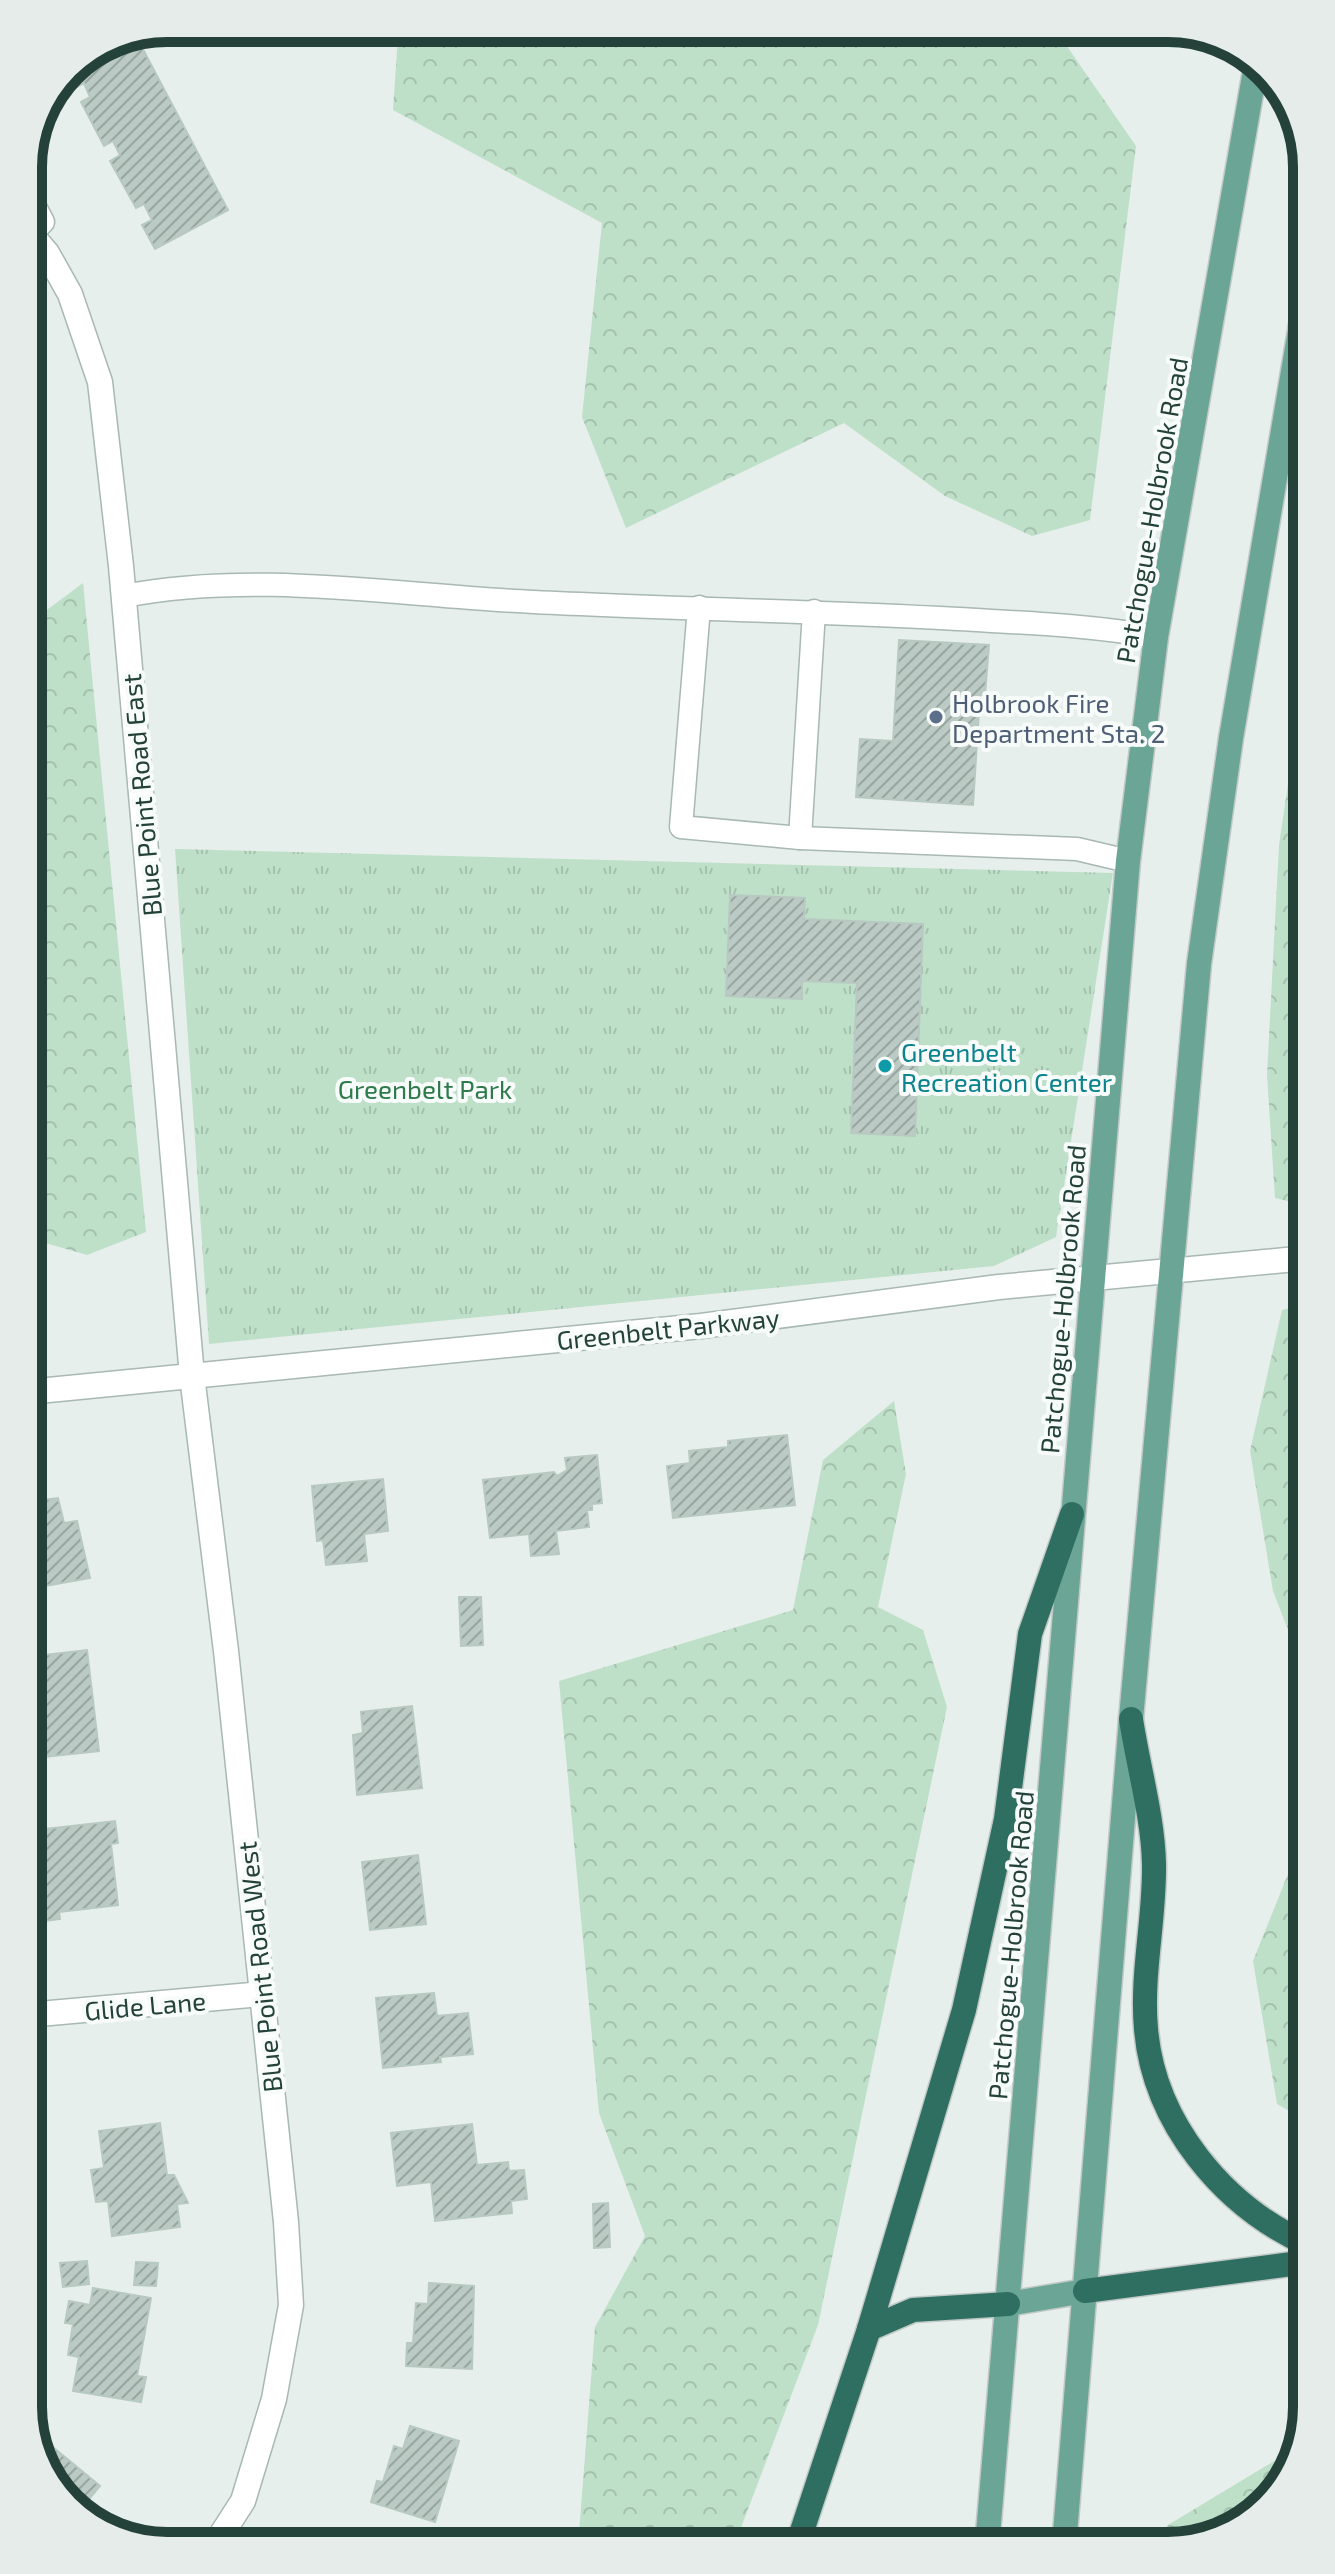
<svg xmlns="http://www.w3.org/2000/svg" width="1335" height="2574" viewBox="0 0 1335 2574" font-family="'Exo 2',sans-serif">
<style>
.grass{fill:url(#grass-tufts)}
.forest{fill:url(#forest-crowns)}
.building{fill:url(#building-hatch);stroke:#b8c9c2;stroke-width:2}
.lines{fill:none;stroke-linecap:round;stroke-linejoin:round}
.lane-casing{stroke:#a8b8b2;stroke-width:25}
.street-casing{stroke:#a8b8b2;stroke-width:27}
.primary-casing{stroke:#c2cac8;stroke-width:27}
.highway-casing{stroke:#c2cac8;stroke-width:27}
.lane{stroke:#fff;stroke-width:22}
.street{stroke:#fff;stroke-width:24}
.primary{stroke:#6aa596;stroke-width:24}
.highway{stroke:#2f6f62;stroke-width:24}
.service-dot{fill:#5c6f8a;stroke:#f7fbf9;stroke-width:3}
.culture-dot{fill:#0f9aa8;stroke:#f7fbf9;stroke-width:3}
.labels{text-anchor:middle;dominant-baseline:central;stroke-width:8;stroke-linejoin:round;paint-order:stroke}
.street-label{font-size:26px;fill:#24423a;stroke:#f7fbf9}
.service-label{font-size:26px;fill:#4e5e75;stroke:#f7fbf9;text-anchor:start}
.culture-label{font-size:26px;fill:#0d838f;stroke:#f7fbf9;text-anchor:start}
.park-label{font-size:26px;fill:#2d7a4b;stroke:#f7fbf9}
.rim{fill:none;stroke:#24423a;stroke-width:10}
</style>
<defs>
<pattern id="grass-tufts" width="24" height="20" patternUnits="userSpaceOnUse" patternTransform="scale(2)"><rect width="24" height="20" fill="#bfe0c8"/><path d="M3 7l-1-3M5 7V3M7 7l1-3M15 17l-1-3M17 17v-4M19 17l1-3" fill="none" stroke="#a4c1ad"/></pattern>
<pattern id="forest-crowns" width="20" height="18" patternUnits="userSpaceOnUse" patternTransform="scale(2)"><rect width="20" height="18" fill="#bfe0c8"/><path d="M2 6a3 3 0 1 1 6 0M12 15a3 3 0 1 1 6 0" fill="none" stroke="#a4c1ad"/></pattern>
<pattern id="building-hatch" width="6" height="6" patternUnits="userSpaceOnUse" patternTransform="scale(2)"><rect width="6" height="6" fill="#bbcac4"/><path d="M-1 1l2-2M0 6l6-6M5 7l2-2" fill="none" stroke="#98a6a0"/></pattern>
</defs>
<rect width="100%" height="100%" fill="#e6efeb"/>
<path class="grass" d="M 175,849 L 1113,873 L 1056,1237 L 994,1266 L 209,1344 Z"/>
<g class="forest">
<path d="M 1055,29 L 1136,146 L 1090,520 L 1032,536 L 945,496 L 844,423 L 626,528 L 582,417 L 602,223 L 393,110 L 398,36 Z"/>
<path d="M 83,583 L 146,1232 L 87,1255 L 28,1238 L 28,624 Z"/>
<path d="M 1307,655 L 1307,1206 L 1275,1198 L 1267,1075 L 1279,845 Z"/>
<path d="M 1307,1304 L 1307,1679 L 1273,1591 L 1250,1451 L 1282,1310 Z"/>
<path d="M 894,1401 L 906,1474 L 878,1607 L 923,1630 L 947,1707 L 818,2325 L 734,2546 L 578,2546 L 595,2327 L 645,2236 L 599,2113 L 559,1681 L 793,1610 L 823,1460 Z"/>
<path d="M 1307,1827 L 1307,2121 L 1277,2104 L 1253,1961 Z"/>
<path d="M 1294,2449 L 1284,2484 L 1222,2535 L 1156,2546 L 1168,2525 Z"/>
</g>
<g class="building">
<path d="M 114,38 L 137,38 L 228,210 L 155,249 L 142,225 L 152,220 L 144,204 L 136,208 L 110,161 L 120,155 L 113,141 L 104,146 L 81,102 L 90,97 L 84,83 L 73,89 L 66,76 L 69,68 Z"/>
<path d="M 899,640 L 989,645 L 985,695 L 980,695 L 973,805 L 856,797 L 860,739 L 893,741 Z"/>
<path d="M 730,895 L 805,898 L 804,919 L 923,924 L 915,1136 L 851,1133 L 857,983 L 802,981 L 802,999 L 726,996 Z"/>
<path d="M 787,1435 L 795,1505 L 673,1518 L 667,1466 L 690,1463 L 689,1451 L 728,1447 L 728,1441 Z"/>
<path d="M 597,1455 L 602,1503 L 592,1504 L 592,1510 L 587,1510 L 589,1527 L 556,1531 L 559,1554 L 531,1556 L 529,1534 L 490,1538 L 483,1480 L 554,1472 L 557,1476 L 567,1470 L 565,1458 Z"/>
<path d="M 383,1479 L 388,1531 L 364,1534 L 367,1561 L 326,1565 L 323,1540 L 317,1541 L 312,1486 Z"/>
<path d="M 58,1498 L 64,1523 L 77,1521 L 90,1578 L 28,1589 L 28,1502 Z"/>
<path d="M 459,1597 L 481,1597 L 483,1645 L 461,1646 Z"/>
<path d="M 87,1650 L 99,1751 L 35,1758 L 28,1704 L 28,1657 Z"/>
<path d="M 412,1706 L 422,1788 L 357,1795 L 353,1735 L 363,1733 L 361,1712 Z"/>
<path d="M 115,1821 L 118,1843 L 111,1844 L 118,1905 L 59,1912 L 60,1919 L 38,1922 L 28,1831 Z"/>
<path d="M 418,1855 L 426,1924 L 370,1930 L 362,1862 Z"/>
<path d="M 434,1993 L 437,2016 L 468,2013 L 473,2054 L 440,2057 L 441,2062 L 383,2068 L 376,1998 Z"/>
<path d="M 160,2123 L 167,2175 L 174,2175 L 188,2203 L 177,2204 L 180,2227 L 112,2236 L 108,2201 L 96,2202 L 91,2170 L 104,2168 L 99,2131 Z"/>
<path d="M 472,2124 L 477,2165 L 508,2162 L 509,2171 L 524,2170 L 527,2199 L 511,2201 L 512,2213 L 435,2221 L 431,2182 L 397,2186 L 391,2133 Z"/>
<path d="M 608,2203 L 610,2247 L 594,2248 L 593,2204 Z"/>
<path d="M 87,2261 L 89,2284 L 63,2287 L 60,2263 Z"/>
<path d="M 136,2262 L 158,2263 L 156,2286 L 134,2285 Z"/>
<path d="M 429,2283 L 474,2286 L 472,2369 L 406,2366 L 407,2343 L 413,2343 L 416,2303 L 428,2304 Z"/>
<path d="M 93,2288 L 151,2298 L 137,2376 L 146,2377 L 141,2402 L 73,2391 L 79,2357 L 68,2355 L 73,2324 L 65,2323 L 69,2301 L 90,2305 Z"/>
<path d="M 410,2426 L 459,2441 L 435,2522 L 371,2502 L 377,2481 L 383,2482 L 394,2446 L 403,2449 Z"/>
<path d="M 54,2448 L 100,2486 L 80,2510 L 41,2463 Z"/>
</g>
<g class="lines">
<g class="lane-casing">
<g id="lane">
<path d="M 28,194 L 43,222 L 31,234"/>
<path d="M 124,596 C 258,570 399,596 534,602 C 675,609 817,611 958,619 C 1024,623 1091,625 1156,637"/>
<path d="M 699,607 L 681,827 L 800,838 L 1077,849 L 1128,861"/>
<path d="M 800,838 L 814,611"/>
</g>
</g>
<g class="street-casing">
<g id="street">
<path d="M 28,231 L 47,253 L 70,294 L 100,382 L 121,566 L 192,1376 L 226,1651 L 286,2222 L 291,2305 L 274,2399 L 243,2501 L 214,2546"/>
<path d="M 28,1392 L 701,1326 L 999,1287 L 1307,1258"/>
<path d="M 28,2015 L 262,1994"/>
</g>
</g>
<g class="primary-casing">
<g id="primary">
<path d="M 1008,2304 L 1085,2291"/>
<path d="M 987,2546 L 1128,861 L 1156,637 L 1256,65"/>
<path d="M 1064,2546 L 1131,1719 L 1199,964 L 1231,738 L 1307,289"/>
</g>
</g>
<g class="highway-casing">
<g id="highway">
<path d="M 1131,1719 C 1138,1766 1153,1817 1154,1864 C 1155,1919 1141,1974 1146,2029 C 1154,2123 1223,2206 1307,2244"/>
<path d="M 1085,2291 L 1307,2262"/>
<path d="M 869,2329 L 913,2310 L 1008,2304"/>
<path d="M 797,2546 L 869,2329 L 964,2010 L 1006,1819 L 1030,1634 L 1072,1514"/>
</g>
</g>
<use href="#lane" class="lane"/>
<use href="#street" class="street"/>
<use href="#primary" class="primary"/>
<use href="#highway" class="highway"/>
</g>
<circle class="service-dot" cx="936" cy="717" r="8"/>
<circle class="culture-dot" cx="885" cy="1066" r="8"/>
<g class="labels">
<g class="street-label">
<text transform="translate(1151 510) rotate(-80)">Patchogue-Holbrook Road</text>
<text transform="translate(141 795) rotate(-95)">Blue Point Road East</text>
<text transform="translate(1062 1299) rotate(-85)">Patchogue-Holbrook Road</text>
<text transform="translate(668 1328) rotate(-6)">Greenbelt Parkway</text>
<text transform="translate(1010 1945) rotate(-85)">Patchogue-Holbrook Road</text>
<text transform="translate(259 1967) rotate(-96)">Blue Point Road West</text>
<text transform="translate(145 2005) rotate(-5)">Glide Lane</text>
</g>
<g class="service-label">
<text x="952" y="702">Holbrook Fire<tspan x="952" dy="30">Department Sta. 2</tspan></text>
</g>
<g class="culture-label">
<text x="901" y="1051">Greenbelt<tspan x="901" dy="30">Recreation Center</tspan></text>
</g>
<g class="park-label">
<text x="425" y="1088">Greenbelt Park</text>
</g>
</g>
<path d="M0 0H1335V2574H0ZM167 42H1168A125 125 0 0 1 1293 167V2407A125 125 0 0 1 1168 2532H167A125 125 0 0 1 42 2407V167A125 125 0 0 1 167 42Z" fill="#e6ecea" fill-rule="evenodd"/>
<path class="rim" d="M167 42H1168A125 125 0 0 1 1293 167V2407A125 125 0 0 1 1168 2532H167A125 125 0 0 1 42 2407V167A125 125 0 0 1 167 42Z"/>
</svg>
